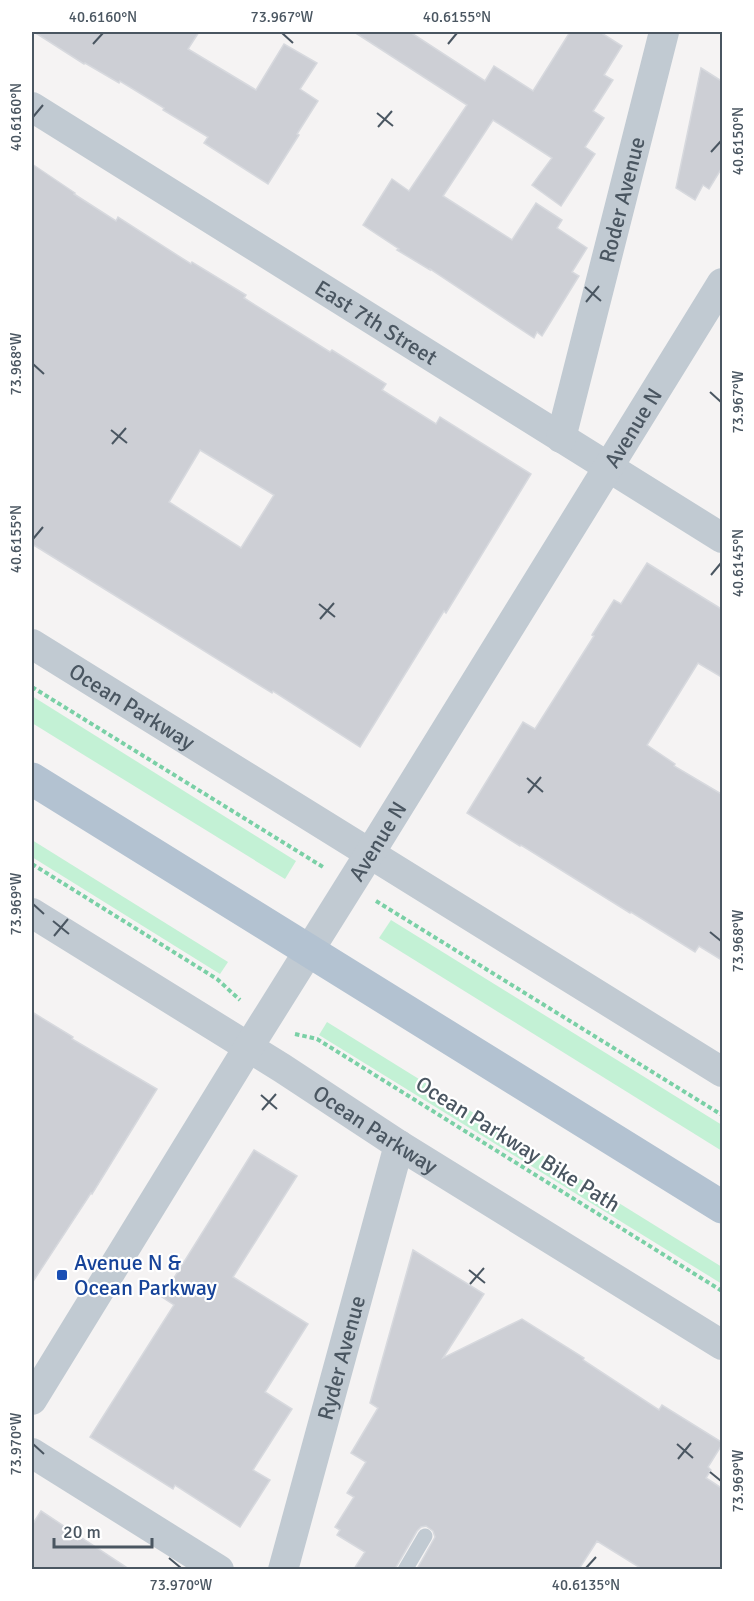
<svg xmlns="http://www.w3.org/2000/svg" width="754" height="1601" viewBox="0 0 754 1601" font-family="Signika,sans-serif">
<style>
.green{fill:#c3f1d5}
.building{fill:#cdcfd5;stroke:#d7d9de;stroke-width:1.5;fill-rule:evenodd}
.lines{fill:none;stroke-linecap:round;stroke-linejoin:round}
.path{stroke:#7ad0a6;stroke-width:4;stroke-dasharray:4.5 3;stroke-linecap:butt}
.lane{stroke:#c1cad2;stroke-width:15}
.street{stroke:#c1cad2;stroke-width:30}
.primary{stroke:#b3c2d1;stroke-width:33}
.ticks{fill:none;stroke:#4a5661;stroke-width:2}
.transit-dot{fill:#1a4fb4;stroke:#fff;stroke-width:2}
.labels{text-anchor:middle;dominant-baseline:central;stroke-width:4.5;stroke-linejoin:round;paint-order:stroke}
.street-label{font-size:22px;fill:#4a5661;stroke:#fff}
.transit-label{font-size:22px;fill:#164399;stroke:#fff;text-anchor:start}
.neatline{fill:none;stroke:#4a5661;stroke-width:2}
.ticks-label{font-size:15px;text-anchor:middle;fill:#4a5661}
</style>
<rect width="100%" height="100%" fill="#f5f3f3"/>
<g class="green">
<path d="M 32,696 L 296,861 L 285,879 L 32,723 Z"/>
<path d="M 32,840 L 228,962 L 220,974 L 32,857 Z"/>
<path d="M 391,920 L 722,1125 L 722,1151 L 379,938 Z"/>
<path d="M 327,1022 L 722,1267 L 722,1284 L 319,1035 Z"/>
</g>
<g class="building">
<path d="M 34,32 L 199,32 L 188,49 L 256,90 L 284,44 L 317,63 L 300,89 L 318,101 L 297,134 L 299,135 L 268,184 L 204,143 L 208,137 L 163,110 L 164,108 L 120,81 L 119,83 L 85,63 L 84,64 Z"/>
<path d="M 354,32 L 410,32 L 485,81 L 494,66 L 533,91 L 570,32 L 600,32 L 622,46 L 604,75 L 613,80 L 593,111 L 604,118 L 585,147 L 595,154 L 561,206 L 532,185 L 552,158 L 493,120 L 443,196 L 512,240 L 536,203 L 562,220 L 557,228 L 587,248 L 572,272 L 579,276 L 542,336 L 537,332 L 534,338 L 430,269 L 430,270 L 397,250 L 399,249 L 363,225 L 392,179 L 409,191 L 467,105 Z"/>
<path d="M 701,68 L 723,82 L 723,166 L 709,189 L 703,185 L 695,200 L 676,188 Z"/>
<path d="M 32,164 L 75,193 L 74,194 L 116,221 L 118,217 L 191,264 L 192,262 L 246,295 L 244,298 L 330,352 L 332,350 L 386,384 L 382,390 L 436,424 L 440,417 L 531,474 L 446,613 L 444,611 L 360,747 L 273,691 L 272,693 L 32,544 ZM 200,450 L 274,495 L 241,548 L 169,502 Z"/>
<path d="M 647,563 L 723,610 L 723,678 L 698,663 L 647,745 L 675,764 L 674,766 L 723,795 L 723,961 L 699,946 L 695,952 L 631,912 L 630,913 L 521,845 L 520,846 L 467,813 L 523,722 L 535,729 L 594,636 L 592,635 L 614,600 L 621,604 Z"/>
<path d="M 32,1012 L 73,1037 L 72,1039 L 157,1089 L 92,1194 L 91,1193 L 32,1283 Z"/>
<path d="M 254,1150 L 297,1176 L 233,1277 L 308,1324 L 265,1392 L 292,1409 L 253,1470 L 270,1480 L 240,1527 L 175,1485 L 173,1489 L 90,1437 L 174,1305 L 162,1297 Z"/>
<path d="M 413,1250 L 484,1294 L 443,1358 L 522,1319 L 584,1358 L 583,1360 L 659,1410 L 662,1405 L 723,1443 L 708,1467 L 711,1470 L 706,1478 L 723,1489 L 723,1569 L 642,1569 L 597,1541 L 579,1569 L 417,1569 L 435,1537 L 433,1531 L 426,1526 L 421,1527 L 417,1531 L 395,1569 L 354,1569 L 365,1552 L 337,1535 L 340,1530 L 335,1527 L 354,1497 L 347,1493 L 366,1462 L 351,1453 L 378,1408 L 370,1403 Z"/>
<path d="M 41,1511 L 129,1569 L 32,1569 L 32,1525 Z"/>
</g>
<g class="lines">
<g class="path">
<path d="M 32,687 L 323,867"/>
<path d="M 32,864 L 217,979 L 240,1000"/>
<path d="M 376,901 L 722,1115"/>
<path d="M 295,1034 L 317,1039 L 722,1291"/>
</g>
<path class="lane" d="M 405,1570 L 425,1536"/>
<g class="street">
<path id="s1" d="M 32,107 L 722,538"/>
<path id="s2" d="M 561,438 L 664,32"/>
<path id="s3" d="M 32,644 L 722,1072"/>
<path id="s4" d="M 32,913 L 282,1068 L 399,1145 L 722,1345"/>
<path id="s5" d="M 32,1400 L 248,1048 L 370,853 L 722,283"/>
<path d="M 32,1453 L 219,1570"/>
<path id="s6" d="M 283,1570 L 399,1145"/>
</g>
<path class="primary" d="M 32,779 L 722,1207"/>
</g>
<path class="ticks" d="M 282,33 L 293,43M 93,44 L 103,33M 448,44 L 457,33M 377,113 L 393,126M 33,117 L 43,105M 378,127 L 392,111M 711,152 L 721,141M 585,287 L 601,301M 586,302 L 599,286M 33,364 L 44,374M 710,392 L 721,402M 111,430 L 127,443M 112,444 L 126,428M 33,539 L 43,527M 711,575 L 721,563M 319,604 L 335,617M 320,619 L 334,603M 527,778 L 543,792M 528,793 L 541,777M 33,904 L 44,914M 53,921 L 69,934M 710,932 L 721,941M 54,936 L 68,919M 261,1095 L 277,1109M 262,1110 L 276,1094M 469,1270 L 485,1283M 470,1284 L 484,1268M 33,1444 L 44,1454M 677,1444 L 693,1458M 678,1459 L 691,1443M 710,1472 L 721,1481M 169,1558 L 181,1568M 586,1568 L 596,1557"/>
<rect class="transit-dot" x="56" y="1269" width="12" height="12" rx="3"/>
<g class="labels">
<g class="street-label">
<text stroke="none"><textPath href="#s2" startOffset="246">Roder Avenue</textPath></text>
<text stroke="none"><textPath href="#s1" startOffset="406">East 7th Street</textPath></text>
<text stroke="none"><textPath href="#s5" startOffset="1143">Avenue N</textPath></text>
<text stroke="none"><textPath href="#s3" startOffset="118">Ocean Parkway</textPath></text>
<text stroke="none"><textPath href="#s5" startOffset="657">Avenue N</textPath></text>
<text stroke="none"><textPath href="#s4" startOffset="406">Ocean Parkway</textPath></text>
<text transform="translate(518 1144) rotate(32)">Ocean Parkway Bike Path</text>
<text stroke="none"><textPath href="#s6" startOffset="220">Ryder Avenue</textPath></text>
</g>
<g class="transit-label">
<text x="74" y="1262">Avenue N &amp;<tspan x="74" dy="25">Ocean Parkway</tspan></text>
</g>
</g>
<rect width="754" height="1601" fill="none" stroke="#ffffff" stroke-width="66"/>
<path d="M54 1538v9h98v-9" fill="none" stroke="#4a5661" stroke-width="3"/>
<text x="63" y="1538" font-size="18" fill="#4a5661" stroke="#ffffff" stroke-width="4.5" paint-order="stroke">20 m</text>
<rect x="33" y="33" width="688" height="1535" class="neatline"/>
<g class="ticks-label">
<text x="103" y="22">40.6160°N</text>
<text x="282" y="22">73.967°W</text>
<text x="457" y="22">40.6155°N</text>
<text transform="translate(16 117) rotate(-90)" y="5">40.6160°N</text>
<text transform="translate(738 141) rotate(-90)" y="5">40.6150°N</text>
<text transform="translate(16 364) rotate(-90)" y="5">73.968°W</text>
<text transform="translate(738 402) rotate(-90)" y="5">73.967°W</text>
<text transform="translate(16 539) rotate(-90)" y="5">40.6155°N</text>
<text transform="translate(738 563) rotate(-90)" y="5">40.6145°N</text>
<text transform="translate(16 904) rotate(-90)" y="5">73.969°W</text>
<text transform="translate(738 941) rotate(-90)" y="5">73.968°W</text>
<text transform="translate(16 1444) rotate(-90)" y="5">73.970°W</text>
<text transform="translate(738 1481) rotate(-90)" y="5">73.969°W</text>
<text x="181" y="1590">73.970°W</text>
<text x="586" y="1590">40.6135°N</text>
</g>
</svg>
